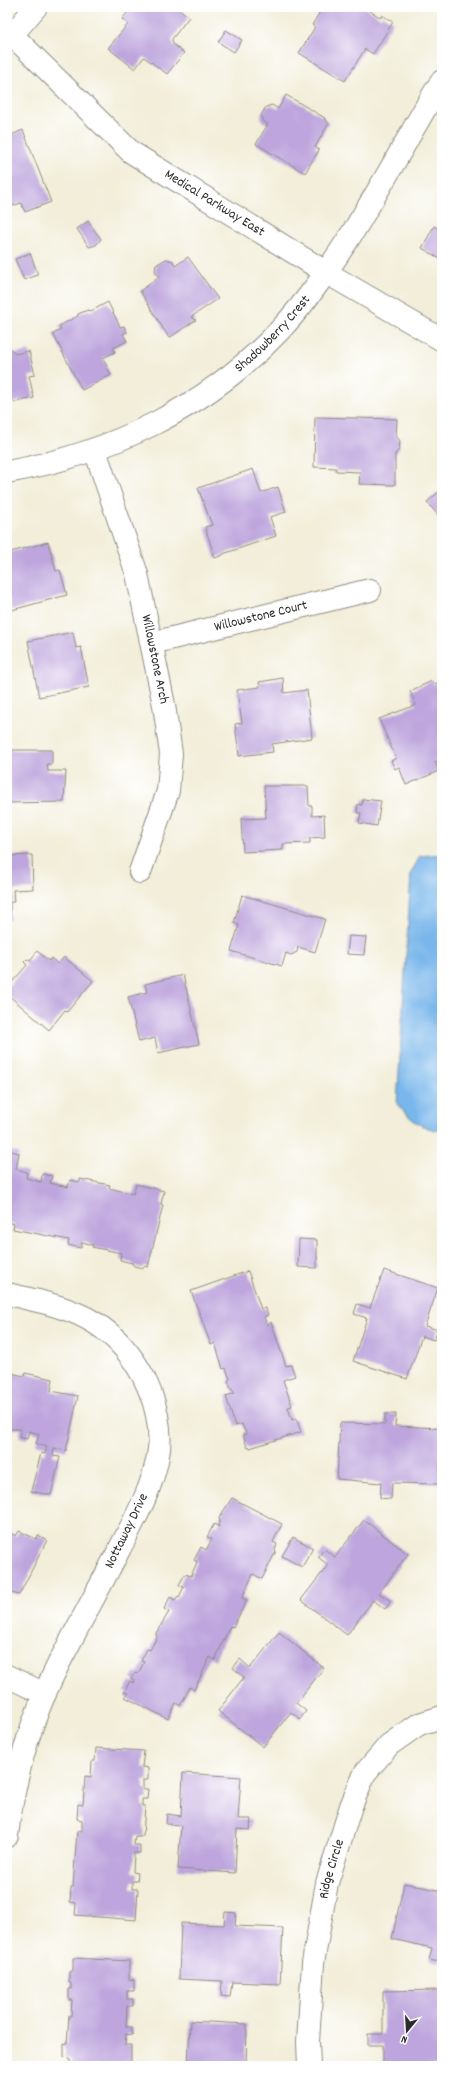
<svg xmlns="http://www.w3.org/2000/svg" width="449" height="2073" viewBox="0 0 449 2073" font-family="Dekko,sans-serif">
<style>
.water{fill:#78b6eb;stroke:#52708b}
.building{fill:#bea5dd}
.lines{fill:none;stroke-linecap:round;stroke-linejoin:round}
.minor-casing{stroke:#8e8c82;stroke-width:24}
.minor{stroke:#fff;stroke-width:22}
.labels{text-anchor:middle;dominant-baseline:central;stroke-width:4;stroke-linejoin:round;paint-order:stroke}
.street-label{font-size:14px;fill:#2b2b2b;stroke:#fff}
</style>
<rect width="100%" height="100%" fill="#fff"/>
<filter id="ink" filterUnits="userSpaceOnUse"><feTurbulence type="fractalNoise" baseFrequency=".025" numOctaves="2"/><feDisplacementMap in="SourceGraphic" scale="8" xChannelSelector="R" yChannelSelector="G"/><feConvolveMatrix kernelMatrix="1 2 1 2 8 2 1 2 1" color-interpolation-filters="sRGB"/></filter>
<filter id="wash" filterUnits="userSpaceOnUse"><feTurbulence type="fractalNoise" baseFrequency=".012" numOctaves="4" result="noise"/><feDisplacementMap in="SourceGraphic" scale="16" xChannelSelector="R" yChannelSelector="G"/><feGaussianBlur stdDeviation="0.9" result="paint"/><feColorMatrix in="noise" values="0 0 0 0 0 0 0 0 0 0 0 0 0 0 0 0 0 1.4 0 .05"/><feComposite in="paint" operator="in"/></filter>
<g filter="url(#wash)">
<rect width="100%" height="100%" fill="#f2eed9"/>
<path class="water" d="M 442,854 L 442,1131 C 420,1128 411,1120 397,1104 L 411,873 L 420,856 Z"/>
<g id="blocks">
<g class="building">
<path d="M 132,7 L 177,7 L 189,17 L 172,39 L 173,44 L 184,53 L 167,74 L 144,57 L 135,69 L 108,48 L 128,24 L 122,19 Z"/>
<path d="M 323,7 L 364,7 L 381,18 L 382,15 L 393,22 L 373,54 L 365,49 L 345,81 L 299,53 L 315,27 L 312,25 Z"/>
<path d="M 226,30 L 242,40 L 234,52 L 218,42 Z"/>
<path d="M 286,95 L 325,118 L 324,119 L 329,123 L 315,147 L 319,150 L 305,173 L 256,144 L 268,124 L 262,121 L 261,115 L 266,107 L 272,105 L 278,109 Z"/>
<path d="M 23,130 L 51,202 L 25,212 L 21,203 L 7,208 L 7,137 Z"/>
<path d="M 88,221 L 101,239 L 96,245 L 89,247 L 77,229 Z"/>
<path d="M 442,223 L 442,260 L 422,248 L 434,226 L 439,229 Z"/>
<path d="M 30,253 L 38,275 L 24,280 L 15,259 Z"/>
<path d="M 188,257 L 218,299 L 191,317 L 196,320 L 169,338 L 140,291 L 159,277 L 155,271 L 156,265 L 166,259 L 173,261 L 175,266 Z"/>
<path d="M 108,302 L 120,327 L 124,326 L 127,332 L 123,334 L 127,341 L 113,348 L 115,352 L 103,358 L 111,375 L 82,390 L 53,334 L 61,330 L 59,326 L 78,316 L 78,314 L 88,310 L 91,311 Z"/>
<path d="M 10,348 L 15,354 L 29,351 L 35,375 L 29,376 L 34,398 L 7,404 L 7,349 Z"/>
<path d="M 315,417 L 397,419 L 396,436 L 400,441 L 399,450 L 395,454 L 395,485 L 359,484 L 360,472 L 336,471 L 336,468 L 314,467 Z"/>
<path d="M 253,469 L 261,493 L 278,487 L 286,512 L 270,517 L 276,536 L 223,554 L 223,555 L 215,558 L 205,527 L 212,525 L 198,488 Z"/>
<path d="M 442,489 L 442,520 L 427,502 Z"/>
<path d="M 48,542 L 56,571 L 60,570 L 67,595 L 12,610 L 7,592 L 7,553 Z"/>
<path d="M 73,632 L 76,648 L 81,647 L 89,687 L 39,697 L 28,641 Z"/>
<path d="M 283,678 L 284,693 L 307,690 L 312,738 L 272,744 L 273,752 L 239,756 L 235,724 L 242,723 L 237,690 L 260,687 L 259,682 Z"/>
<path d="M 432,681 L 434,684 L 442,681 L 442,759 L 435,762 L 439,771 L 406,785 L 399,767 L 395,769 L 391,761 L 396,758 L 379,719 L 416,705 L 410,691 Z"/>
<path d="M 7,750 L 52,750 L 52,764 L 47,764 L 48,771 L 66,771 L 64,802 L 7,803 Z"/>
<path d="M 264,786 L 308,786 L 309,806 L 312,806 L 312,816 L 324,815 L 325,837 L 310,838 L 310,843 L 283,844 L 283,850 L 243,852 L 241,819 L 266,818 Z"/>
<path d="M 363,799 L 381,801 L 377,826 L 359,823 L 361,813 L 357,813 L 358,804 L 362,805 Z"/>
<path d="M 32,855 L 33,889 L 13,890 L 14,902 L 10,902 L 10,920 L 7,920 L 7,856 Z"/>
<path d="M 242,895 L 325,919 L 315,952 L 298,947 L 297,952 L 291,955 L 286,953 L 282,966 L 231,951 L 239,925 L 234,923 Z"/>
<path d="M 349,936 L 366,937 L 364,955 L 347,954 Z"/>
<path d="M 37,951 L 49,961 L 51,958 L 58,964 L 64,957 L 93,981 L 67,1012 L 65,1010 L 49,1030 L 7,994 L 7,988 L 27,965 L 24,962 L 27,959 L 30,961 Z"/>
<path d="M 183,975 L 199,1044 L 158,1053 L 155,1038 L 139,1042 L 128,997 L 147,992 L 145,984 Z"/>
<path d="M 7,1150 L 19,1153 L 16,1169 L 27,1172 L 26,1178 L 41,1182 L 42,1174 L 52,1176 L 50,1183 L 68,1187 L 70,1180 L 80,1182 L 80,1179 L 110,1185 L 109,1188 L 133,1194 L 136,1184 L 164,1191 L 161,1204 L 163,1205 L 148,1267 L 144,1266 L 142,1268 L 134,1266 L 132,1263 L 120,1260 L 121,1253 L 92,1247 L 93,1245 L 82,1242 L 81,1248 L 68,1245 L 69,1240 L 13,1229 L 14,1224 L 7,1222 Z"/>
<path d="M 299,1239 L 317,1240 L 317,1268 L 298,1267 Z"/>
<path d="M 384,1270 L 438,1288 L 425,1326 L 438,1330 L 434,1340 L 422,1336 L 407,1379 L 353,1361 L 367,1318 L 354,1314 L 357,1304 L 370,1308 Z"/>
<path d="M 248,1271 L 261,1309 L 265,1308 L 268,1315 L 264,1317 L 267,1325 L 271,1322 L 286,1366 L 291,1365 L 295,1376 L 283,1380 L 292,1406 L 288,1407 L 292,1420 L 296,1418 L 301,1432 L 250,1448 L 249,1446 L 247,1447 L 243,1434 L 246,1434 L 242,1424 L 235,1426 L 226,1396 L 235,1393 L 231,1389 L 228,1381 L 230,1379 L 226,1368 L 223,1369 L 215,1343 L 211,1345 L 191,1291 Z"/>
<path d="M 7,1372 L 24,1376 L 25,1373 L 53,1379 L 51,1391 L 78,1396 L 66,1451 L 54,1448 L 53,1456 L 60,1457 L 51,1495 L 31,1491 L 41,1453 L 45,1454 L 47,1447 L 36,1444 L 39,1434 L 29,1431 L 27,1439 L 19,1437 L 21,1429 L 7,1429 Z"/>
<path d="M 385,1414 L 396,1414 L 395,1426 L 442,1428 L 439,1484 L 392,1483 L 391,1499 L 380,1498 L 381,1483 L 337,1479 L 340,1423 L 385,1424 Z"/>
<path d="M 232,1498 L 282,1524 L 273,1542 L 277,1544 L 275,1550 L 276,1551 L 262,1579 L 253,1574 L 242,1598 L 247,1600 L 233,1627 L 230,1626 L 215,1660 L 210,1657 L 194,1690 L 190,1687 L 180,1706 L 176,1703 L 168,1719 L 125,1697 L 128,1693 L 124,1692 L 130,1681 L 133,1683 L 134,1680 L 131,1678 L 135,1673 L 138,1674 L 144,1662 L 141,1661 L 147,1649 L 150,1650 L 157,1637 L 156,1633 L 169,1612 L 164,1609 L 170,1597 L 175,1600 L 178,1596 L 179,1597 L 184,1587 L 179,1585 L 185,1574 L 191,1576 L 197,1562 L 194,1560 L 201,1547 L 206,1550 L 212,1539 L 207,1537 L 214,1524 L 219,1527 L 218,1525 L 220,1521 L 219,1518 Z"/>
<path d="M 364,1520 L 408,1554 L 379,1593 L 391,1601 L 385,1609 L 373,1600 L 347,1635 L 301,1600 L 328,1565 L 318,1557 L 324,1549 L 335,1557 Z"/>
<path d="M 7,1531 L 16,1536 L 19,1531 L 36,1539 L 38,1535 L 47,1540 L 19,1595 L 7,1592 Z"/>
<path d="M 293,1537 L 313,1548 L 302,1567 L 282,1556 Z"/>
<path d="M 279,1632 L 324,1668 L 296,1703 L 306,1711 L 300,1719 L 291,1712 L 263,1747 L 218,1711 L 244,1677 L 233,1668 L 240,1659 L 250,1668 Z"/>
<path d="M 96,1748 L 144,1751 L 142,1767 L 148,1768 L 148,1780 L 143,1780 L 143,1789 L 148,1789 L 147,1799 L 142,1799 L 142,1806 L 145,1806 L 143,1836 L 135,1836 L 134,1845 L 140,1845 L 140,1853 L 134,1853 L 133,1872 L 138,1873 L 137,1881 L 132,1881 L 132,1889 L 138,1889 L 136,1920 L 75,1915 L 76,1903 L 70,1902 L 71,1887 L 73,1887 L 77,1831 L 82,1831 L 82,1820 L 77,1819 L 78,1804 L 83,1805 L 85,1776 L 91,1777 L 92,1761 L 95,1761 Z"/>
<path d="M 183,1773 L 241,1777 L 238,1819 L 251,1819 L 250,1830 L 237,1829 L 235,1873 L 178,1869 L 181,1825 L 166,1824 L 167,1814 L 181,1816 Z"/>
<path d="M 404,1883 L 442,1891 L 442,1955 L 440,1962 L 429,1960 L 432,1948 L 392,1939 Z"/>
<path d="M 225,1912 L 236,1913 L 235,1926 L 283,1928 L 280,1984 L 232,1982 L 230,1997 L 221,1996 L 222,1981 L 179,1979 L 181,1923 L 224,1925 Z"/>
<path d="M 73,1958 L 129,1961 L 129,1979 L 134,1980 L 134,1991 L 127,1991 L 127,1999 L 133,1999 L 133,2006 L 127,2006 L 126,2027 L 132,2027 L 132,2035 L 126,2034 L 125,2045 L 131,2045 L 131,2066 L 70,2066 L 70,2058 L 64,2057 L 64,2043 L 67,2044 L 69,2015 L 71,2016 L 72,2000 L 69,2000 L 69,1988 L 71,1989 L 71,1984 L 69,1981 L 69,1972 L 73,1970 Z"/>
<path d="M 440,1990 L 442,2044 L 440,2044 L 440,2066 L 383,2066 L 383,2045 L 368,2045 L 368,2034 L 383,2034 L 383,1991 Z"/>
<path d="M 190,2021 L 247,2024 L 246,2066 L 188,2066 Z"/>
</g>
</g>
</g>
<g filter="url(#ink)">
<use href="#blocks" fill-opacity="0" stroke="#8e8c82" stroke-width="1"/>
<g class="lines">
<g class="minor-casing">
<g id="minor">
<path id="s1" d="M 12,35 L 131,152 L 327,273 L 442,340"/>
<path d="M 7,38 L 12,35 L 36,7"/>
<path id="s2" d="M 95,450 L 137,574 L 164,705 L 171,754 L 168,791 L 140,872"/>
<path id="s3" d="M 7,472 C 110,454 208,407 280,330 C 309,299 333,263 356,227 C 376,194 396,160 415,126 C 424,111 432,95 442,81"/>
<path id="s4" d="M 152,643 L 370,590"/>
<path d="M 7,1294 C 68,1307 111,1317 143,1376 C 155,1399 163,1430 158,1456 C 152,1489 135,1519 120,1548 C 100,1587 78,1626 58,1665 C 31,1719 14,1776 7,1836"/>
<path d="M 7,1676 L 45,1694"/>
<path id="s5" d="M 309,2066 L 308,2042 L 313,1963 L 327,1883 L 351,1806 L 365,1773 L 389,1745 L 419,1724 L 442,1717"/>
</g>
</g>
<use href="#minor" class="minor"/>
</g>
</g>
<g class="labels">
<g class="street-label">
<text stroke="none"><textPath href="#s1" startOffset="265">Medical Parkway East</textPath></text>
<text stroke="none"><textPath href="#s3" startOffset="305">Shadowberry Crest</textPath></text>
<text stroke="none"><textPath href="#s4" startOffset="112">Willowstone Court</textPath></text>
<text stroke="none"><textPath href="#s2" startOffset="218">Willowstone Arch</textPath></text>
<text transform="translate(127 1531) rotate(-64)">Nottaway Drive</text>
<text stroke="none"><textPath href="#s5" startOffset="199">Ridge Circle</textPath></text>
</g>
</g>
<rect width="449" height="2073" fill="none" stroke="#fff" stroke-width="24"/>
<g transform="translate(407 2031) rotate(198)" stroke="#ffffff" stroke-width="3" paint-order="stroke">
<path d="M0-3L7 15L0 10L-7 15Z" fill="#2b2b2b"/>
<text y="-6" font-size="11" font-weight="bold" text-anchor="middle" fill="#2b2b2b">N</text>
</g>
</svg>
